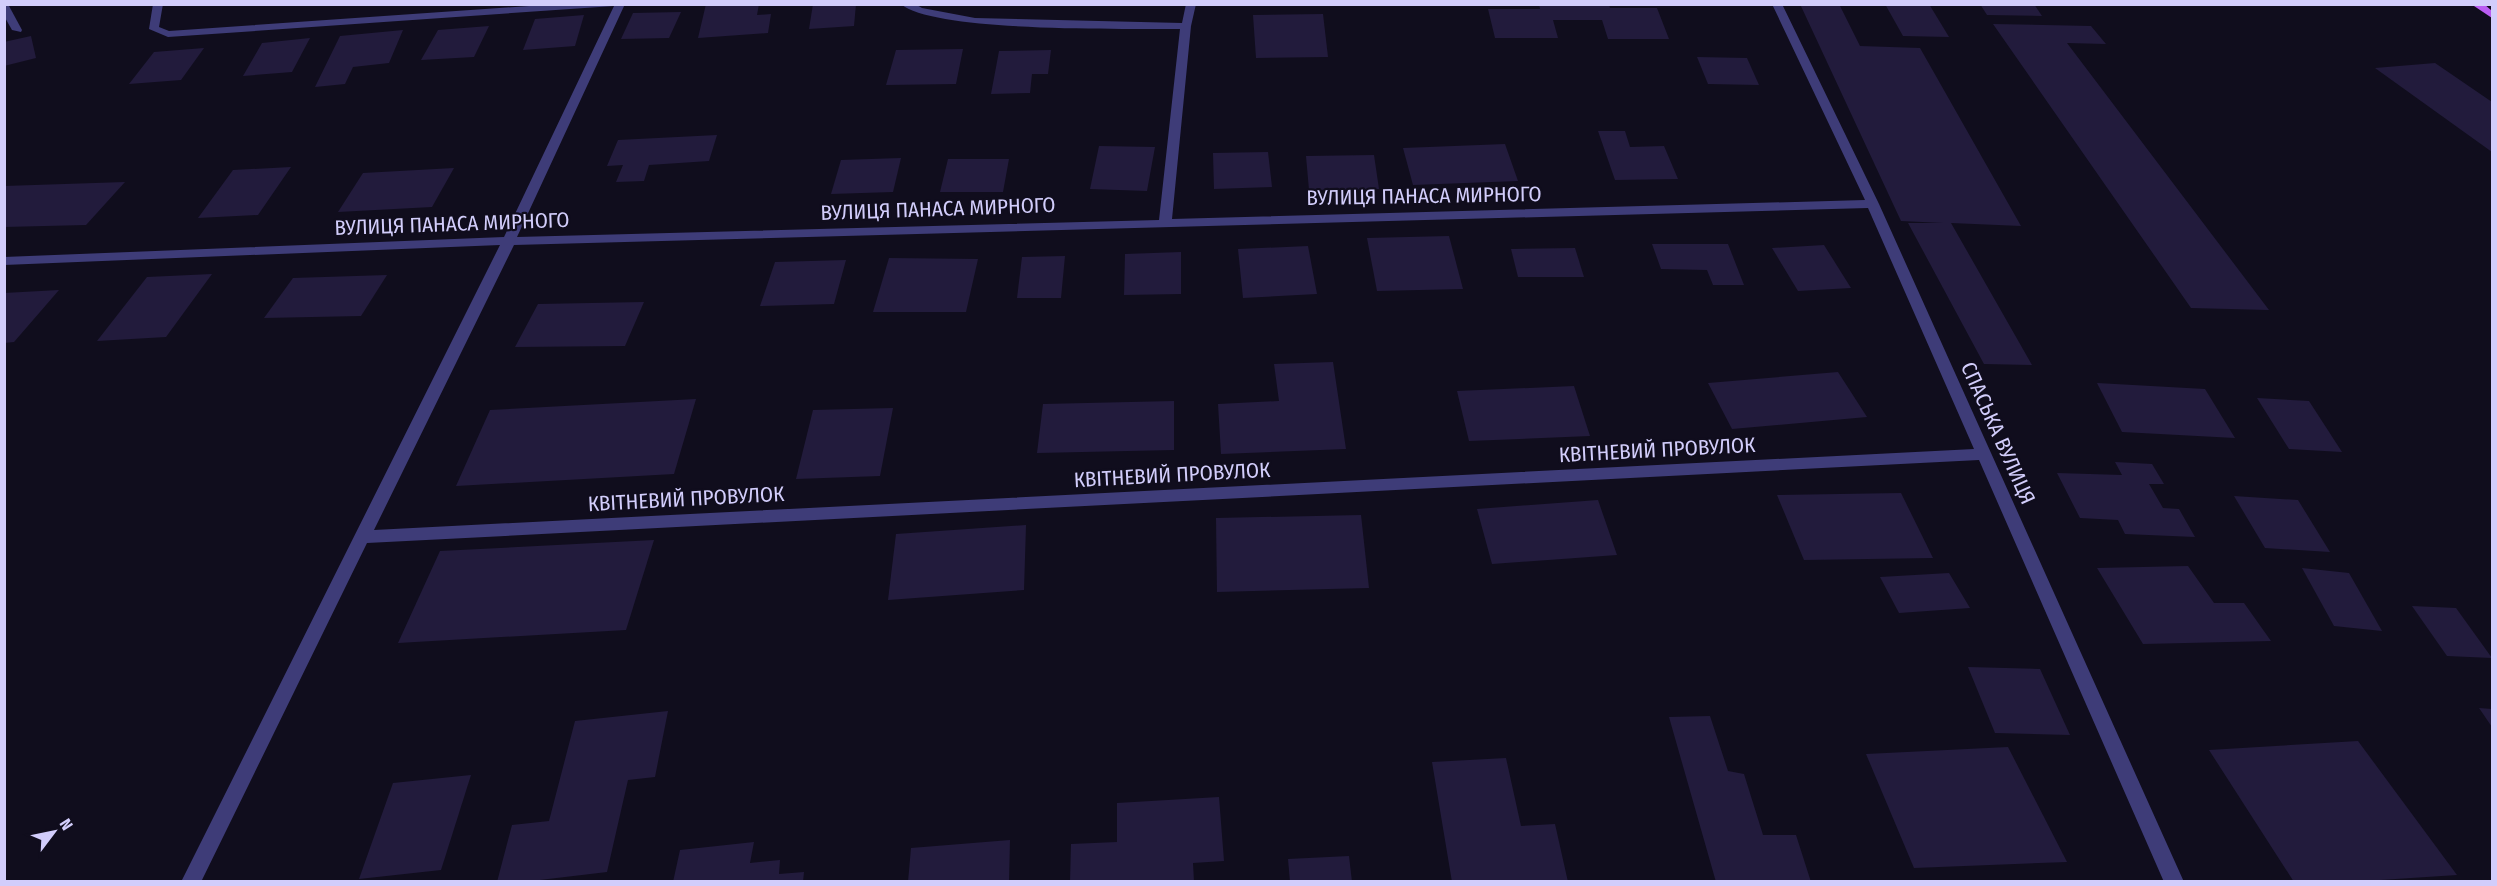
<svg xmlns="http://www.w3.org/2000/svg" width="2497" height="886" viewBox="0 0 2497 886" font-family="'Fira Sans Condensed',sans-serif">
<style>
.building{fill:#221b3c}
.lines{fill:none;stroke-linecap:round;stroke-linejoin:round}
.minor{fill:#3e3c78;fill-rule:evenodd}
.major{fill:#ba5df2;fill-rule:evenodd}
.labels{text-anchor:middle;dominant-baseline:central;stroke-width:4.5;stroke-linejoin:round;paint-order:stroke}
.street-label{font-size:21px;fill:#d2cdfb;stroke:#100d1d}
</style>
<rect width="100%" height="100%" fill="#100d1d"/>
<g class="building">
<path d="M 706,4 L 759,4 L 757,15 L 771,14 L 768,33 L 698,38 Z"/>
<path d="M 813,4 L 856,4 L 854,26 L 809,29 Z"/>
<path d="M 1539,4 L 1609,4 L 1610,8 L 1657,8 L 1669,39 L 1608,39 L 1602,20 L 1553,20 L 1558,38 L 1495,38 L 1488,9 L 1540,9 Z"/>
<path d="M 1800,4 L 1839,4 L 1860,46 L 1920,48 L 2021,226 L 1951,223 L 2032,365 L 1984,364 L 1908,223 L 1943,223 L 1901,221 Z"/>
<path d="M 1885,4 L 1929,4 L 1949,37 L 1903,36 Z"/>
<path d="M 1980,4 L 2034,4 L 2042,16 L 1987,15 Z"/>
<path d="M 681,12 L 669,38 L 621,39 L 633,13 Z"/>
<path d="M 1323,14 L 1328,57 L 1256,58 L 1253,15 Z"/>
<path d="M 584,15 L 575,46 L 523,50 L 535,19 Z"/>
<path d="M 1993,24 L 2091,26 L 2106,44 L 2067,43 L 2269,310 L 2191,308 Z"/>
<path d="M 489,26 L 474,57 L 421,60 L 438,30 Z"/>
<path d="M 403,30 L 389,63 L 353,67 L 345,84 L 315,87 L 340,36 Z"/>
<path d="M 31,36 L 36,58 L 4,66 L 4,42 Z"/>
<path d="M 310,38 L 292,72 L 243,76 L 262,43 Z"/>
<path d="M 204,48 L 181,80 L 129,84 L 154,52 Z"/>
<path d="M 963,49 L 956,84 L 886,85 L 896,50 Z"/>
<path d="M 1051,50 L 1048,74 L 1032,74 L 1030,93 L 991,94 L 999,51 Z"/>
<path d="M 1697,57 L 1747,58 L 1759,85 L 1708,84 Z"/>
<path d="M 2435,63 L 2492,102 L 2492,152 L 2375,68 Z"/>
<path d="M 1598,131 L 1625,131 L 1630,147 L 1664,146 L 1678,179 L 1615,180 Z"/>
<path d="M 717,135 L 709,161 L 649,165 L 644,181 L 616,182 L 623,165 L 607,166 L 618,140 Z"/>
<path d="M 1505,144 L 1518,181 L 1413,185 L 1403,148 Z"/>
<path d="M 1099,146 L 1155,147 L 1147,191 L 1090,189 Z"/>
<path d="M 1268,152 L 1272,187 L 1214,189 L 1213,153 Z"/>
<path d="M 1374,155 L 1379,189 L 1309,190 L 1306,156 Z"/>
<path d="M 901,158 L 893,192 L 831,194 L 841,160 Z"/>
<path d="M 948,159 L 1009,159 L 1003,192 L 940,192 Z"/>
<path d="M 291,167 L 258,215 L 198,218 L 233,170 Z"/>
<path d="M 454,168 L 432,207 L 338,212 L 363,173 Z"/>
<path d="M 125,182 L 86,225 L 4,227 L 4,186 Z"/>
<path d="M 1449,236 L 1463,289 L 1377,291 L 1367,238 Z"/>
<path d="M 1652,244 L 1728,244 L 1744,285 L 1713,285 L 1707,270 L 1661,269 Z"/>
<path d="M 1824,245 L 1851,288 L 1798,291 L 1772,248 Z"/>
<path d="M 1308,246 L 1317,294 L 1243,298 L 1238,249 Z"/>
<path d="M 1575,248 L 1584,277 L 1518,277 L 1511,249 Z"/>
<path d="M 1181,252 L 1181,294 L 1124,295 L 1125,254 Z"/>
<path d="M 1065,256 L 1061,298 L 1017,298 L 1022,257 Z"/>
<path d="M 889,258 L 978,259 L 966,312 L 873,312 Z"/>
<path d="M 846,260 L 834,304 L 760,306 L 775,262 Z"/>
<path d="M 212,274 L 166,337 L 97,341 L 147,277 Z"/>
<path d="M 387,275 L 361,316 L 264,318 L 293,278 Z"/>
<path d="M 59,290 L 14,342 L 4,343 L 4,293 Z"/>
<path d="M 644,302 L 625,346 L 515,347 L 538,304 Z"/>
<path d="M 1333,362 L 1346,449 L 1221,454 L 1218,404 L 1279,401 L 1274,364 Z"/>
<path d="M 1838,372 L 1867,417 L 1732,429 L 1708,383 Z"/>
<path d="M 2097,383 L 2205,389 L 2235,438 L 2122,432 Z"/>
<path d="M 1574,386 L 1590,436 L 1469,441 L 1457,391 Z"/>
<path d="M 2257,398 L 2309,401 L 2342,452 L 2289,449 Z"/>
<path d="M 696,399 L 674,474 L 456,486 L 490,410 Z"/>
<path d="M 1174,401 L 1174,450 L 1037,453 L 1043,404 Z"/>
<path d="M 893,408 L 880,476 L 796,479 L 813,410 Z"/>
<path d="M 2115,462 L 2152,464 L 2164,484 L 2149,484 L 2163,508 L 2179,509 L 2195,537 L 2125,534 L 2118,520 L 2080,518 L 2057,473 L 2122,475 Z"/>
<path d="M 1901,493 L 1933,558 L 1804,560 L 1777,495 Z"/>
<path d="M 2234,496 L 2298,500 L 2330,552 L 2265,548 Z"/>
<path d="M 1598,500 L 1617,555 L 1492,564 L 1477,509 Z"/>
<path d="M 1361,515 L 1369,588 L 1217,592 L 1216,518 Z"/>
<path d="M 1026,525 L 1024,590 L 888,600 L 896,534 Z"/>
<path d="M 654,540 L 626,630 L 398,643 L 440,551 Z"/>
<path d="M 2188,566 L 2214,603 L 2244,603 L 2271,641 L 2143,644 L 2097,568 Z"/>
<path d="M 2302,568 L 2349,573 L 2382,631 L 2334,626 Z"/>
<path d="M 1949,573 L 1970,608 L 1899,613 L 1880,577 Z"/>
<path d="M 2412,606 L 2456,608 L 2492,658 L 2447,656 Z"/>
<path d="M 1968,667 L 2040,669 L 2070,735 L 1995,733 Z"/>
<path d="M 2479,708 L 2492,709 L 2492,727 Z"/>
<path d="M 668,711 L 655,777 L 628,780 L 607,872 L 523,882 L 497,882 L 512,825 L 549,821 L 575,721 Z"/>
<path d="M 1710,716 L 1728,771 L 1744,774 L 1763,835 L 1796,835 L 1811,882 L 1716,882 L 1669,717 Z"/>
<path d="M 2358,741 L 2457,875 L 2350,882 L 2294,882 L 2209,750 Z"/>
<path d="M 2008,747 L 2067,862 L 1914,868 L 1866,754 Z"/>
<path d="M 1506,758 L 1521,826 L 1555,824 L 1568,882 L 1452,882 L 1432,762 Z"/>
<path d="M 471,775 L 441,870 L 359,879 L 393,783 Z"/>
<path d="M 1219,797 L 1224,861 L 1193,863 L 1194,882 L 1070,882 L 1071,844 L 1117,842 L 1117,803 Z"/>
<path d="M 1010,840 L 1009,882 L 908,882 L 911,848 Z"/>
<path d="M 754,842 L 750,863 L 780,860 L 779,874 L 804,872 L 803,882 L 673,882 L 680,850 Z"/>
<path d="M 1349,856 L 1352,882 L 1290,882 L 1288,859 Z"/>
</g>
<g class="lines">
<g class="minor">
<path d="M 4,4 L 9,6 L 22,30 L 21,32 L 12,30 L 4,16 Z"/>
<path d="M 153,4 L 163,4 L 159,27 L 169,31 L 558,4 L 625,4 L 517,237 L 1159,220 L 1180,29 C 1128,28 935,33 901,4 L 915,4 L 922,8 L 975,18 L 1182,23 L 1186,4 L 1196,4 L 1191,26 L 1172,219 L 1865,200 L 1772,4 L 1782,4 L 1879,204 L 2184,882 L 2164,882 L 1979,460 L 367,543 L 201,882 L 181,882 L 500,245 L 4,265 L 4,257 L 504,237 L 614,6 L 168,37 L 149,29 ZM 1868,208 L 1974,449 L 374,530 L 514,245 Z"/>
</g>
<path class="major" d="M 2471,4 L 2484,4 L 2492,11 L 2492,18 Z"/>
</g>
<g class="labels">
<g class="street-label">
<text transform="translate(1424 196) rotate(-1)">ВУЛИЦЯ ПАНАСА МИРНОГО</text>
<text transform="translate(938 209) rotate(-2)">ВУЛИЦЯ ПАНАСА МИРНОГО</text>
<text transform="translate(452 224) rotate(-2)">ВУЛИЦЯ ПАНАСА МИРНОГО</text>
<text transform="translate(1998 433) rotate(66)">СПАСЬКА ВУЛИЦЯ</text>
<text transform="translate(1657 450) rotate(-3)">КВІТНЕВИЙ ПРОВУЛОК</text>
<text transform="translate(1172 475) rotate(-3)">КВІТНЕВИЙ ПРОВУЛОК</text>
<text transform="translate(686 499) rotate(-3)">КВІТНЕВИЙ ПРОВУЛОК</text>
</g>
</g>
<rect width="2497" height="886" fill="none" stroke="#d2cdfb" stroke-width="12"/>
<g transform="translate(54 832) rotate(58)" stroke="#100d1d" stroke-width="4.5" paint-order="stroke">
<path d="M0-4.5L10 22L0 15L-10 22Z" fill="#d2cdfb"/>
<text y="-9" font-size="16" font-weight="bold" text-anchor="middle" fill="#d2cdfb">N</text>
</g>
</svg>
